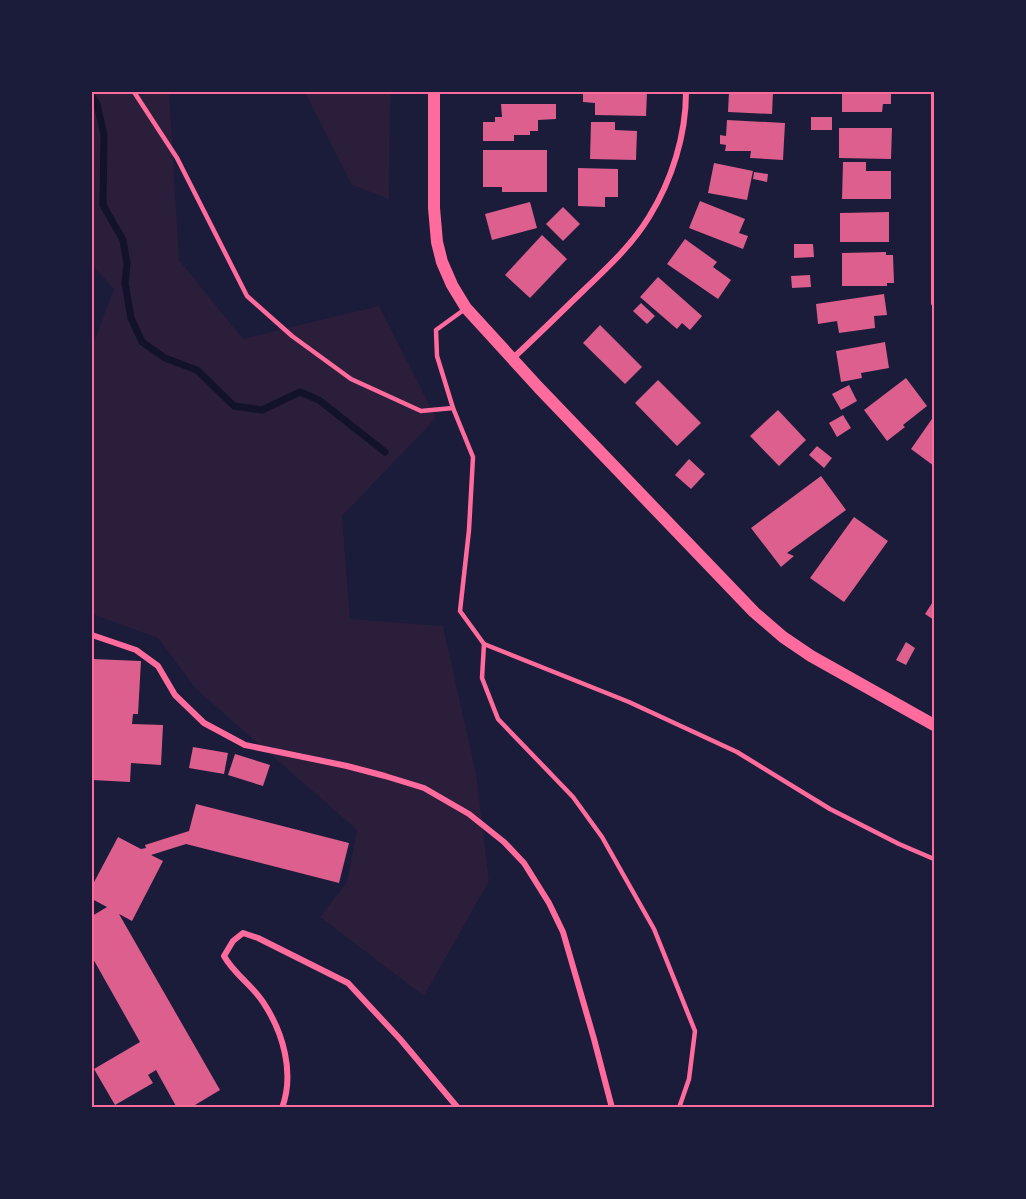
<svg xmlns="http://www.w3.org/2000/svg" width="1026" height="1199" viewBox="0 0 1026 1199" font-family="'PT Sans Narrow',sans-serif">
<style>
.green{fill:#2a1e3b}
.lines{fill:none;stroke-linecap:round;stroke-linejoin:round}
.stream{stroke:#12122b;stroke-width:7}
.building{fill:#dd5f8e}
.service{stroke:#ff6b9d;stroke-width:4.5}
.minor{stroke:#ff6b9d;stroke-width:6}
.secondary{stroke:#ff6b9d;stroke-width:12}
.neatline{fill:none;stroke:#ff6b9d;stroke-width:2}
</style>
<rect width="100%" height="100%" fill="#1b1b3a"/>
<g class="green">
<path d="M 92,92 L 169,92 L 179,260 L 243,339 L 379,306 L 436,418 L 342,516 L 350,619 L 443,626 L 476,774 L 489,881 L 424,996 L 320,917 L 347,882 L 357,830 L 196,689 L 158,638 L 92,614 L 92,347 L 114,289 L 92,265 Z"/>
<path d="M 305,92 L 390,92 L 389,199 L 352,185 Z"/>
</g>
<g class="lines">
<path class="stream" d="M 92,96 L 97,104 L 104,135 L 103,205 L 123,240 L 127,264 L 125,283 L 131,318 L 142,342 L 165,358 L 197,370 L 234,406 L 262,410 L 300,392 L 319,400 L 385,452"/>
</g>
<g class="building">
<path d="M 583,92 L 647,92 L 646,116 L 595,115 L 595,103 L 583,102 Z"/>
<path d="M 729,92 L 773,92 L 772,114 L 728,112 Z"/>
<path d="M 842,92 L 891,92 L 891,104 L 883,104 L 882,112 L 842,112 Z"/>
<path d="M 501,104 L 556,104 L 556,119 L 538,120 L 538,131 L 530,131 L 530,135 L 514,135 L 514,141 L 483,141 L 483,122 L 495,122 L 495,117 L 502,117 Z"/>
<rect x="811" y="117" width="21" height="13"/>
<path d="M 727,120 L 785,123 L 783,160 L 750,158 L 751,151 L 725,151 L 726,145 L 720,144 L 720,135 L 726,136 Z"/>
<path d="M 591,122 L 615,122 L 615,130 L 637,131 L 636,160 L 590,159 Z"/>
<path d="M 839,128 L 892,128 L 891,159 L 839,158 Z"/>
<path d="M 483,150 L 547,150 L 547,192 L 502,192 L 502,187 L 483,187 Z"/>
<path d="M 843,162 L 866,162 L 866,171 L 891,171 L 891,199 L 842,199 Z"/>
<path d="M 714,163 L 753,171 L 747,200 L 708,193 Z"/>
<path d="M 578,168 L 618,169 L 618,197 L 605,197 L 605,207 L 578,206 Z"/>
<path d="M 754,172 L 768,174 L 767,182 L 753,179 Z"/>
<path d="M 700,201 L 745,219 L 739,233 L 748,236 L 743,249 L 689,228 Z"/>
<path d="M 530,202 L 537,228 L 492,240 L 485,214 Z"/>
<path d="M 563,207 L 580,224 L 563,241 L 546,224 Z"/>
<path d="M 889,212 L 889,242 L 840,242 L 840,213 Z"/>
<path d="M 542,235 L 567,259 L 530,298 L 505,275 Z"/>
<path d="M 685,239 L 717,262 L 713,267 L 731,280 L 718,299 L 667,264 Z"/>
<path d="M 794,244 L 813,244 L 814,257 L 794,258 Z"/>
<path d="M 886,252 L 886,255 L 893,255 L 894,283 L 887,283 L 887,286 L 842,286 L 842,253 Z"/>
<path d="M 810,275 L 811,287 L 792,288 L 791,276 Z"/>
<path d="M 658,277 L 702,316 L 690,330 L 682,323 L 677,329 L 640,297 Z"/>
<path d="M 884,294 L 887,315 L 874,316 L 875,328 L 839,333 L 837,321 L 818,324 L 816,304 Z"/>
<path d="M 641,303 L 655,316 L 647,324 L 633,311 Z"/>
<path d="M 600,325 L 642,367 L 625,384 L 583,343 Z"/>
<path d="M 885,342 L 889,368 L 861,373 L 862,378 L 841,382 L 836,351 Z"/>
<path d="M 906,378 L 927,406 L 903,425 L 905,427 L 887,441 L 864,410 Z"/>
<path d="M 658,380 L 701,423 L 677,446 L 635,403 Z"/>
<path d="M 849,385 L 857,401 L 841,410 L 832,394 Z"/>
<path d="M 778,410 L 806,440 L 779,466 L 750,436 Z"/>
<path d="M 843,415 L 851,428 L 837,437 L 829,423 Z"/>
<path d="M 934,416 L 934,466 L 911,449 Z"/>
<path d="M 817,446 L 832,458 L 824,468 L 809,455 Z"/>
<path d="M 689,459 L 705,474 L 691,489 L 675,475 Z"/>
<path d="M 821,476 L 846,510 L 787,553 L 794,556 L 781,567 L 751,528 Z"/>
<path d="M 854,517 L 888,541 L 844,602 L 810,578 Z"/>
<path d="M 934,600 L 934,620 L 925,614 Z"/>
<path d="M 906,642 L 915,648 L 906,665 L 896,660 Z"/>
<path d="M 92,659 L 141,661 L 138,714 L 133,714 L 132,724 L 163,725 L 161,765 L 131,763 L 130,782 L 92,780 Z"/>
<path d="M 193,747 L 228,753 L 224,774 L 189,768 Z"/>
<path d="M 235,754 L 270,765 L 263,786 L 228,775 Z"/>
<path d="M 196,804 L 349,843 L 339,883 L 186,844 L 151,855 L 163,861 L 132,921 L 119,914 L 220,1090 L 190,1108 L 177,1108 L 156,1070 L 148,1075 L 153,1083 L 115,1105 L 94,1069 L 140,1042 L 92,957 L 92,916 L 107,907 L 92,899 L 92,886 L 118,837 L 141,849 L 146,848 L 145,845 L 189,831 Z"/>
</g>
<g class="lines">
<g class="service">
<path d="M 134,92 L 177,158 L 247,296 L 292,336 L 351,379 L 421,411 L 453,408"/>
<path d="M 465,309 L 436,330 L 437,356 L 453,408 L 473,457 L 469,530 L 460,611 L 484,644 L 629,702 L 737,752 L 830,809 L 899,844 L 934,859"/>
<path d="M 484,644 L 482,678 L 498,719 L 573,797 L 602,837 L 654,929 L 695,1031 L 689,1079 L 679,1108"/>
</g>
<g class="minor">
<path d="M 934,92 L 934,303"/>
<path d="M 512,359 C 537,336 561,312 585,289 C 608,267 632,245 649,217 C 672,180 686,135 686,92"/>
<path d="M 92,635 L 136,650 L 158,666 L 175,695 L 204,723 L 245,745 L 347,766 L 385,776 L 424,788 L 469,814 L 504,842 L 524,863 L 549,903 L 563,932 L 594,1039 L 612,1108"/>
<path d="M 282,1108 C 295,1073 283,1032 263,1002 C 252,985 234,974 224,956 L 233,941 L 243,933 L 258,938 L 348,983 L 400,1039 L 458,1108"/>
</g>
<path class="secondary" d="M 434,92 L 434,208 L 437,242 L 442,262 L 452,285 L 466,308 L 539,388 L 754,612 L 783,637 L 811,656 L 934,725"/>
</g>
<rect width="1026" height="1199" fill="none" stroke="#1b1b3a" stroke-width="186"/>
<rect x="93" y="93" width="840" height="1013" class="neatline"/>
</svg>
